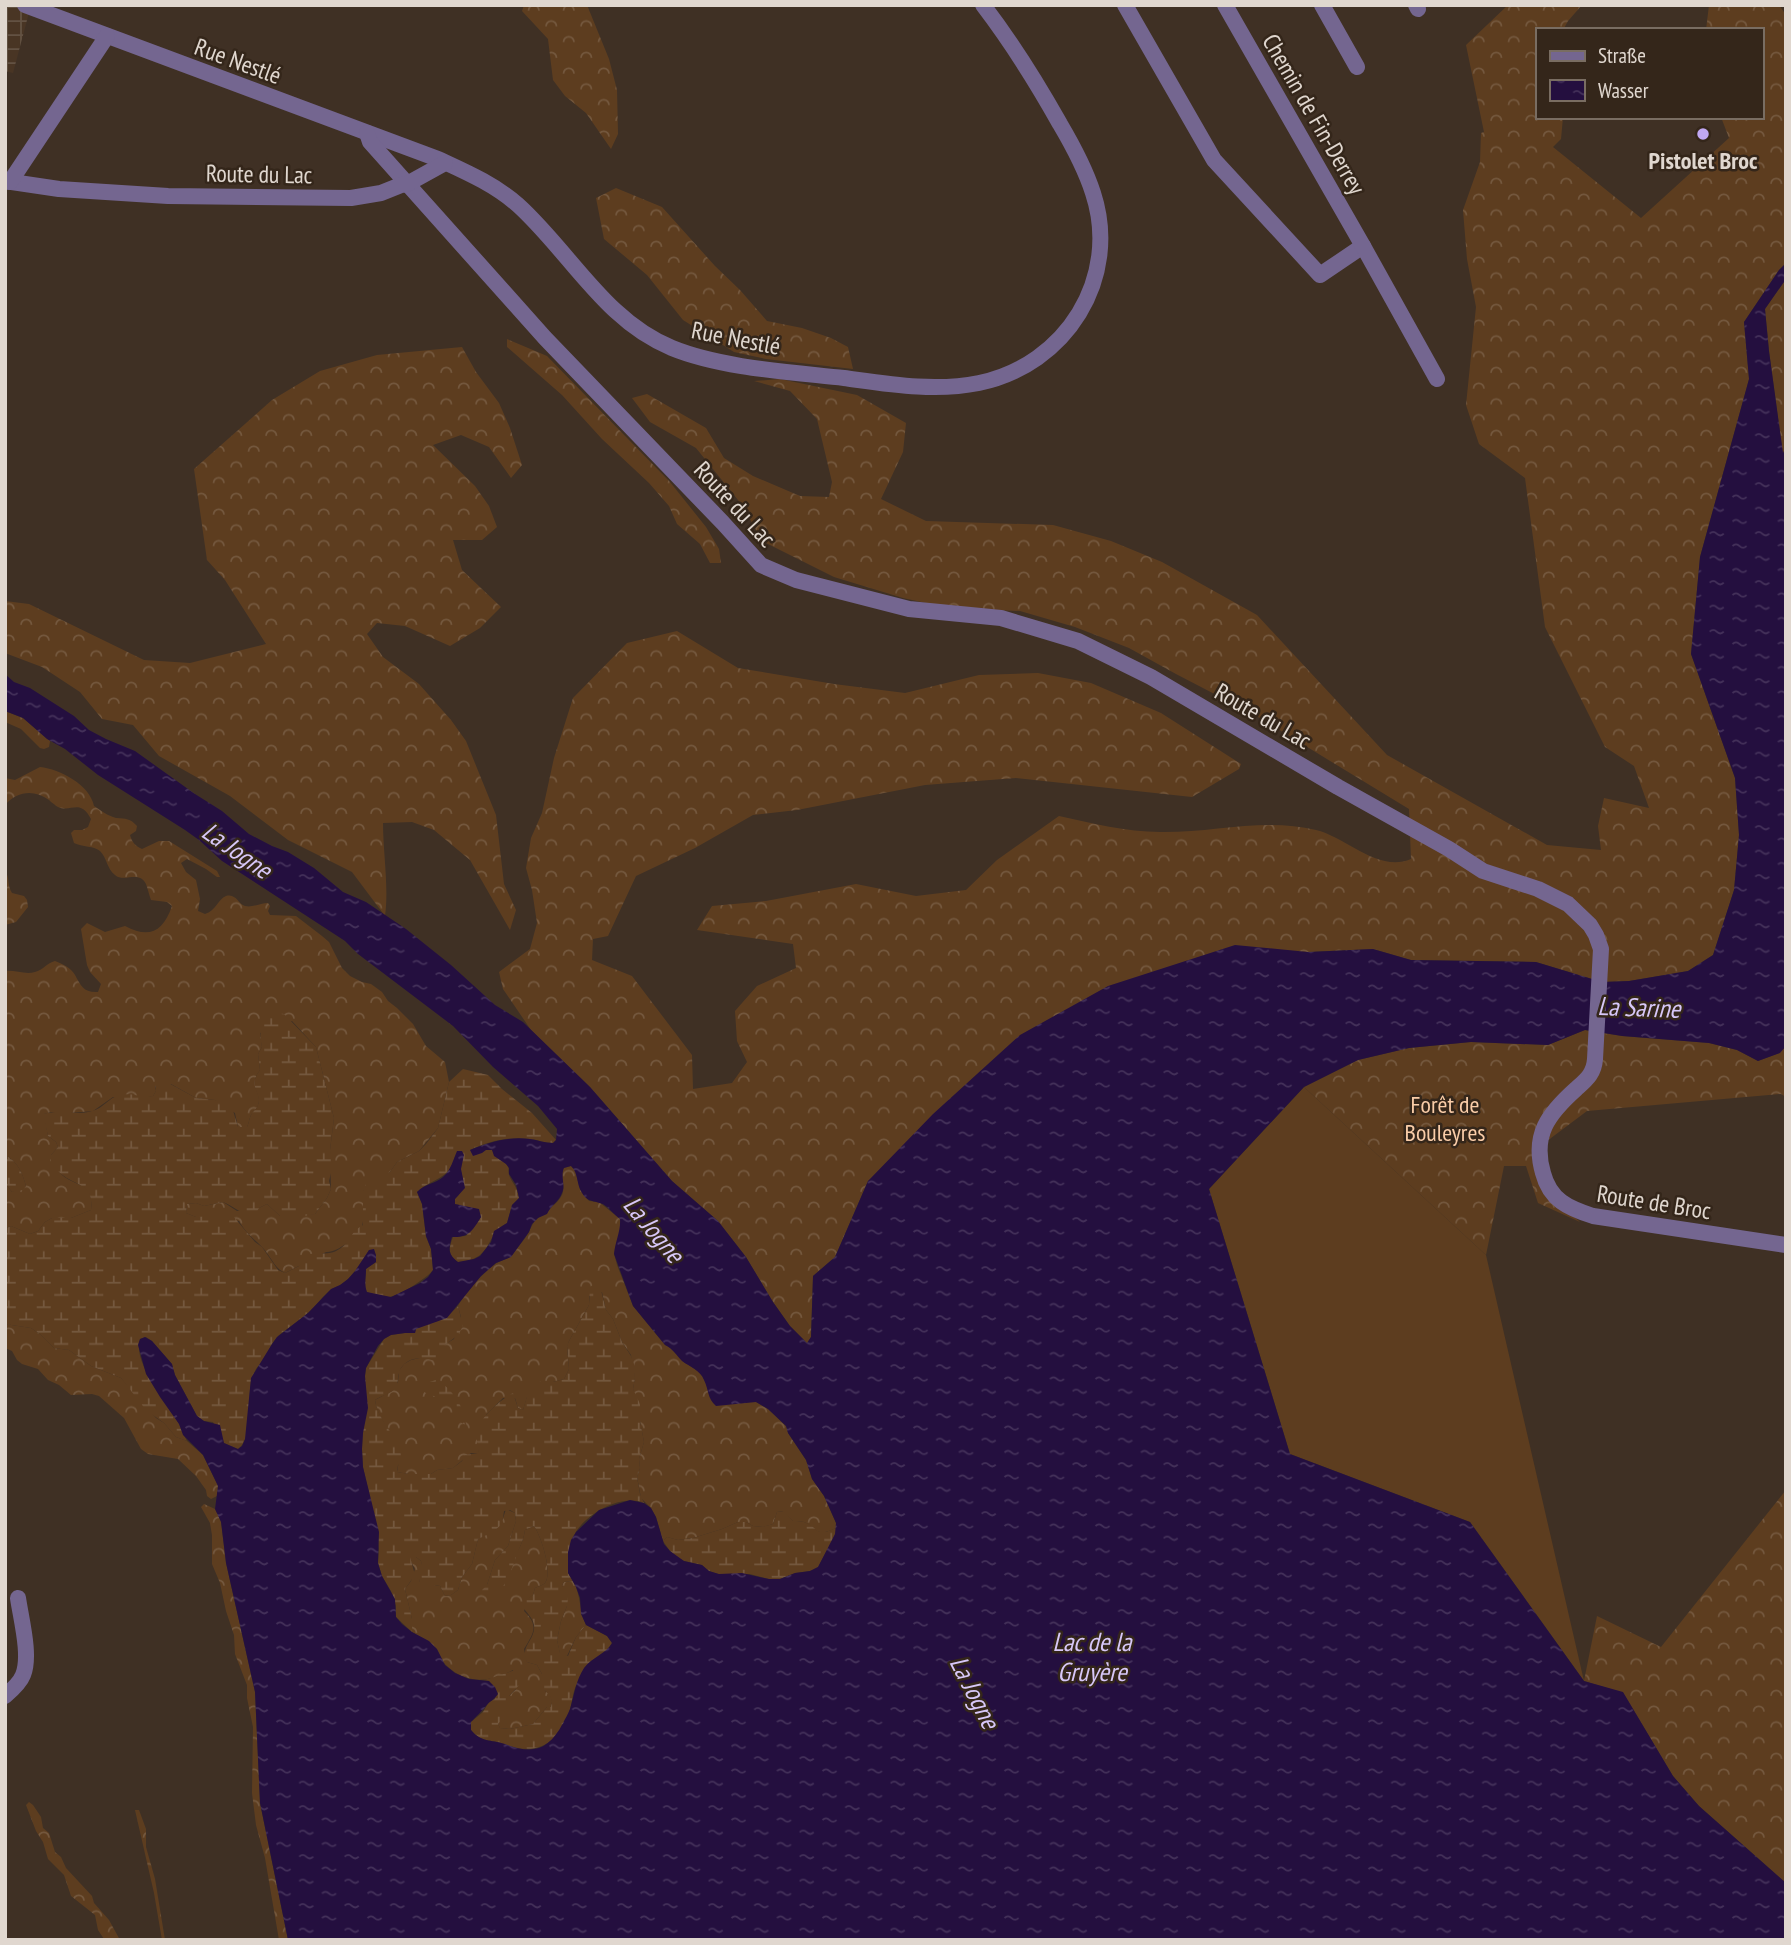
<svg xmlns="http://www.w3.org/2000/svg" width="1791" height="1945" viewBox="0 0 1791 1945" font-family="'PT Sans Narrow',sans-serif">
<style>
.industrial{fill:url(#industrial-grid)}
.grass{fill:#5d3d1f}
.forest{fill:url(#forest-crowns)}
.wetland{fill:url(#wetland-marsh)}
.water{fill:url(#water-ripples);fill-rule:evenodd}
.lines{fill:none;stroke-linecap:round;stroke-linejoin:round}
.minor{stroke:#746690;stroke-width:16}
.poi-dot{fill:#c1a8f3;stroke:#34261a;stroke-width:2.5}
.labels{text-anchor:middle;dominant-baseline:central;stroke-width:5;stroke-linejoin:round;paint-order:stroke}
.street-label{font-size:24px;fill:#e0d7cf;stroke:#34261a}
.poi-label{font-size:24px;font-weight:bold;fill:#e0d7cf;stroke:#34261a}
.park-label{font-size:24px;fill:#facda8;stroke:#34261a}
.water-label{font-size:26px;font-style:italic;fill:#d7c7f8;stroke:#34261a}
</style>
<defs>
<pattern id="industrial-grid" width="8" height="8" patternUnits="userSpaceOnUse" patternTransform="scale(1.75)"><rect width="8" height="8" fill="#493524"/><path d="M0 4h8M4 0v8" fill="none" stroke="#635243"/></pattern>
<pattern id="forest-crowns" width="20" height="18" patternUnits="userSpaceOnUse" patternTransform="scale(1.75)"><rect width="20" height="18" fill="#5d3d1f"/><path d="M2 6a3 3 0 1 1 6 0M12 15a3 3 0 1 1 6 0" fill="none" stroke="#74583e"/></pattern>
<pattern id="wetland-marsh" width="20" height="14" patternUnits="userSpaceOnUse" patternTransform="scale(1.75)"><rect width="20" height="14" fill="#5d3d1f"/><path d="M1 5h8M5 5V1M11 12h8M15 12V8" fill="none" stroke="#74583e"/></pattern>
<pattern id="water-ripples" width="26" height="14" patternUnits="userSpaceOnUse" patternTransform="scale(1.75)"><rect width="26" height="14" fill="#240f3f"/><path d="M2 4q2-2 4 0t4 0M15 11q2-2 4 0t4 0" fill="none" stroke="#44315a"/></pattern>
</defs>
<rect width="100%" height="100%" fill="#3f3024"/>
<path class="industrial" d="M 5,5 L 31,5 L 13,73 L 5,71 Z"/>
<path class="grass" d="M 1304,1087 L 1486,1255 L 1584,1681 L 1470,1522 L 1290,1454 L 1209,1189 Z"/>
<g class="forest">
<path d="M 524,5 L 587,5 L 609,59 L 617,90 L 618,134 L 611,149 L 586,113 L 565,96 L 553,80 L 548,39 L 522,11 Z"/>
<path d="M 1508,5 L 1582,5 L 1568,21 L 1563,30 L 1537,30 L 1537,117 L 1563,117 L 1561,139 L 1553,147 L 1641,218 L 1729,138 L 1721,117 L 1761,117 L 1761,30 L 1706,30 L 1709,5 L 1779,5 L 1786,15 L 1786,263 L 1779,270 L 1744,322 L 1749,379 L 1700,557 L 1691,654 L 1735,778 L 1739,835 L 1734,890 L 1713,955 L 1688,971 L 1629,981 L 1602,982 L 1536,962 L 1411,960 L 1373,949 L 1308,952 L 868,1181 L 835,1257 L 813,1276 L 811,1337 L 807,1343 L 790,1326 L 773,1302 L 746,1257 L 718,1221 L 672,1181 L 590,1087 L 531,1030 L 503,989 L 499,972 L 530,949 L 537,923 L 532,890 L 526,868 L 531,838 L 542,813 L 554,758 L 573,698 L 627,643 L 677,631 L 738,668 L 834,684 L 905,693 L 979,675 L 1038,673 L 1091,683 L 1161,713 L 1241,764 L 1239,769 L 1192,797 L 1016,778 L 925,785 L 797,810 L 753,815 L 695,848 L 636,876 L 608,936 L 593,939 L 592,960 L 632,976 L 692,1055 L 693,1089 L 732,1083 L 747,1062 L 737,1041 L 735,1011 L 757,986 L 796,968 L 793,944 L 697,930 L 712,906 L 766,901 L 856,884 L 916,896 L 966,890 L 997,860 L 1059,816 C 1092,823 1126,832 1160,832 C 1212,833 1265,817 1316,830 C 1346,837 1378,873 1411,859 L 1409,809 L 1253,714 L 1176,674 L 1129,648 L 1075,627 L 1020,611 L 949,608 L 903,598 L 834,577 L 762,541 L 742,505 L 696,448 L 650,422 L 632,398 L 647,394 L 706,428 L 724,458 L 753,476 L 800,496 L 829,497 L 832,482 L 817,419 L 790,391 L 754,381 L 780,379 L 857,395 L 906,423 L 903,452 L 881,499 L 926,521 L 1053,525 L 1111,541 L 1162,562 L 1257,615 L 1387,755 L 1547,845 L 1601,850 L 1598,826 L 1604,798 L 1649,808 L 1634,766 L 1605,747 L 1545,627 L 1525,478 L 1479,444 L 1466,405 L 1476,307 L 1467,259 L 1463,210 L 1480,162 L 1481,133 L 1484,132 L 1466,45 Z"/>
<path d="M 616,188 L 662,207 L 715,266 L 740,290 L 767,321 L 802,328 L 831,338 L 848,347 L 853,369 L 766,359 L 734,352 L 683,320 L 647,275 L 604,239 L 596,198 Z"/>
<path d="M 1786,279 L 1786,446 L 1783,455 L 1769,351 L 1765,309 Z"/>
<path d="M 507,339 L 547,356 L 670,482 L 706,527 L 719,549 L 721,563 L 710,563 L 700,544 L 677,524 L 669,506 L 649,483 L 602,439 L 562,395 L 507,347 Z"/>
<path d="M 462,347 L 476,372 L 499,403 L 510,428 L 522,465 L 511,478 L 489,447 L 461,435 L 433,445 L 475,486 L 489,506 L 497,527 L 482,540 L 453,540 L 462,570 L 501,607 L 480,628 L 450,646 L 405,626 L 377,623 L 367,634 L 383,657 L 419,684 L 451,720 L 466,741 L 496,815 L 504,884 L 516,910 L 510,930 L 470,860 L 434,830 L 412,822 L 383,823 C 383,853 389,887 385,916 L 352,872 L 288,840 L 230,796 L 159,756 L 133,725 L 102,719 L 80,692 L 42,667 L 5,653 L 5,601 L 29,604 L 144,660 L 190,663 L 266,644 L 225,580 L 207,560 L 194,469 L 272,400 L 320,371 L 377,355 Z"/>
<path d="M 5,711 L 23,718 L 50,741 L 49,747 L 44,749 L 40,748 L 21,729 L 5,722 Z"/>
<path d="M 40,767 C 60,769 90,785 94,806 C 100,810 108,816 116,818 C 126,819 130,818 137,826 L 136,831 L 130,835 C 132,842 135,846 142,849 L 159,841 L 169,841 L 217,871 L 220,877 L 217,877 L 206,869 L 187,859 L 181,863 L 186,872 L 196,880 L 200,899 L 198,911 L 205,914 C 216,911 218,899 226,896 C 236,893 238,904 245,906 C 252,908 261,903 268,903 L 270,906 L 268,911 L 270,915 L 296,916 L 322,936 L 329,942 L 342,968 L 350,976 L 362,982 L 371,984 L 382,992 L 388,1001 L 397,1008 L 413,1024 L 426,1046 L 445,1062 L 449,1082 L 438,1128 L 419,1151 L 397,1162 L 390,1172 L 363,1191 C 364,1196 364,1223 362,1226 C 357,1237 337,1253 326,1252 L 285,1273 C 274,1268 271,1256 262,1247 C 254,1239 245,1232 239,1221 L 196,1217 L 186,1213 L 187,1204 L 196,1203 L 204,1206 L 223,1202 L 237,1211 L 259,1208 L 267,1204 L 280,1216 L 315,1214 L 327,1198 L 331,1189 L 330,1150 L 334,1118 L 316,1047 L 292,1021 L 260,1033 L 262,1047 L 258,1054 L 260,1070 C 247,1087 263,1092 258,1105 C 258,1108 252,1113 251,1115 C 249,1119 249,1123 247,1127 L 238,1127 L 235,1113 L 215,1100 L 196,1098 L 171,1084 L 155,1086 L 156,1091 L 153,1096 L 148,1097 L 113,1097 L 93,1111 L 59,1114 L 51,1112 L 44,1114 L 48,1136 L 56,1142 L 58,1147 L 51,1155 C 54,1161 57,1170 62,1175 C 79,1189 94,1181 91,1210 L 71,1218 L 52,1218 L 45,1222 L 38,1231 L 30,1234 L 11,1226 L 5,1229 L 5,1183 L 12,1192 L 26,1186 C 22,1172 18,1162 5,1155 L 5,971 C 15,970 26,975 35,972 C 43,970 47,963 55,961 C 63,964 71,968 75,975 C 81,986 84,993 98,992 L 101,984 L 90,972 L 87,965 L 81,929 L 87,923 L 105,932 L 125,926 C 149,939 163,932 172,906 L 167,902 L 151,900 C 149,895 148,889 146,884 C 139,870 124,883 115,875 C 107,869 107,858 100,851 C 95,846 82,847 74,843 L 71,833 L 74,830 L 82,830 L 88,827 L 91,819 C 80,798 71,813 58,807 C 56,806 50,801 49,800 C 34,789 17,791 5,805 L 5,778 L 15,780 Z"/>
<path d="M 5,871 C 10,877 7,886 12,893 L 24,896 L 27,900 L 28,907 L 16,922 L 5,925 Z"/>
<path d="M 1585,1030 L 1622,1036 L 1709,1043 L 1737,1050 L 1758,1061 L 1779,1053 L 1786,1046 L 1786,1097 L 1781,1094 L 1587,1111 L 1547,1141 L 1546,1190 L 1580,1222 L 1538,1203 L 1526,1166 L 1504,1166 L 1486,1255 L 1304,1087 L 1358,1060 L 1409,1048 L 1471,1042 L 1548,1045 Z"/>
<path d="M 571,1166 L 575,1170 L 580,1189 L 589,1201 L 599,1202 L 620,1219 L 621,1227 L 614,1254 L 617,1265 L 633,1306 L 665,1345 L 671,1348 L 684,1362 L 701,1373 L 705,1381 L 750,1401 L 756,1402 L 768,1409 L 786,1426 L 788,1433 L 806,1460 L 812,1479 L 824,1496 L 836,1523 L 836,1528 C 814,1538 819,1528 804,1522 C 801,1521 797,1521 793,1521 L 783,1511 L 777,1512 L 773,1524 L 763,1527 L 753,1526 L 746,1522 L 738,1522 L 722,1529 L 693,1538 L 678,1540 L 667,1537 L 663,1541 L 656,1517 L 651,1508 L 641,1498 L 638,1482 L 637,1477 L 640,1468 L 639,1459 L 644,1442 L 640,1421 L 640,1411 L 633,1389 L 635,1378 L 631,1355 L 622,1342 L 613,1319 L 606,1310 L 602,1292 L 589,1296 L 589,1305 L 569,1341 L 567,1347 L 569,1369 L 564,1379 L 553,1382 L 543,1382 L 527,1397 L 523,1410 L 518,1408 L 515,1398 L 503,1398 L 486,1415 L 478,1453 L 471,1453 L 453,1468 L 437,1470 L 431,1474 L 409,1474 L 397,1472 C 405,1437 379,1428 375,1400 L 392,1391 L 398,1382 L 399,1371 L 404,1364 L 411,1360 L 424,1357 L 454,1339 L 461,1317 L 458,1306 C 464,1294 483,1273 494,1265 C 500,1260 508,1260 513,1254 C 518,1247 525,1239 529,1232 C 532,1226 533,1222 538,1218 C 545,1211 558,1204 562,1195 C 566,1186 560,1177 563,1168 Z"/>
<path d="M 5,1324 L 31,1328 L 41,1335 L 54,1348 L 69,1350 L 91,1366 L 121,1378 L 156,1418 L 164,1423 L 176,1437 L 187,1441 L 203,1455 L 218,1486 L 217,1496 L 211,1499 L 207,1496 L 206,1490 L 196,1476 L 178,1459 L 148,1454 L 141,1449 L 124,1418 L 99,1396 L 92,1394 L 71,1395 L 59,1385 L 48,1380 L 38,1369 L 22,1364 L 17,1360 L 12,1351 L 5,1348 Z"/>
<path d="M 1786,1490 L 1786,1883 L 1699,1806 L 1673,1776 L 1623,1693 L 1584,1681 L 1597,1616 L 1661,1647 Z"/>
<path d="M 204,1504 L 215,1509 L 221,1521 L 226,1563 L 255,1692 L 260,1803 L 288,1940 L 279,1940 L 265,1858 L 256,1825 L 252,1793 L 253,1727 L 247,1698 L 247,1685 L 235,1654 L 234,1635 L 226,1611 L 220,1583 L 212,1564 L 212,1535 L 210,1523 L 201,1507 Z"/>
<path d="M 506,1509 L 515,1513 L 516,1521 L 508,1546 L 495,1560 L 487,1585 C 505,1567 521,1556 525,1530 L 534,1526 C 541,1536 553,1572 545,1583 C 543,1585 537,1587 535,1588 L 533,1595 L 528,1599 L 524,1611 C 539,1626 534,1632 524,1649 L 527,1662 L 537,1665 L 542,1674 L 545,1691 L 550,1694 L 552,1701 L 551,1707 L 547,1707 L 533,1724 L 510,1729 L 500,1728 L 498,1724 L 509,1703 L 509,1696 L 516,1689 L 513,1670 C 491,1682 467,1685 447,1666 C 441,1661 440,1652 435,1648 C 429,1641 419,1637 412,1632 L 412,1619 L 405,1589 L 411,1581 L 415,1569 L 410,1560 L 410,1557 L 416,1557 L 421,1561 L 423,1569 L 419,1582 L 440,1586 L 445,1596 L 451,1595 L 458,1590 L 462,1577 L 472,1564 L 478,1539 C 497,1527 499,1533 506,1509 Z"/>
<path d="M 573,1581 C 581,1595 579,1610 586,1625 L 576,1637 L 567,1656 L 560,1654 L 557,1640 L 561,1621 L 567,1606 L 562,1585 L 564,1582 Z"/>
<path d="M 29,1802 L 33,1805 L 41,1817 L 43,1828 L 49,1833 L 55,1852 L 61,1857 L 66,1868 L 92,1896 L 94,1903 L 109,1920 L 120,1940 L 104,1939 L 98,1930 L 95,1915 L 71,1896 L 64,1875 L 48,1859 L 43,1842 L 36,1831 L 26,1805 Z"/>
<path d="M 135,1810 L 139,1810 L 146,1829 L 146,1847 L 155,1879 L 165,1940 L 162,1940 L 154,1893 Z"/>
</g>
<g class="wetland">
<path d="M 277,1013 L 284,1014 L 316,1047 L 334,1118 L 330,1150 L 333,1165 L 329,1181 L 331,1189 L 327,1198 L 315,1214 L 288,1219 L 280,1216 L 267,1204 L 259,1208 L 256,1213 C 243,1217 234,1206 223,1202 L 204,1206 L 196,1203 L 187,1204 L 186,1213 L 196,1217 L 233,1216 L 255,1242 L 262,1247 L 278,1270 L 285,1273 L 299,1266 C 305,1247 320,1257 334,1252 C 347,1246 347,1241 354,1232 C 356,1229 360,1227 363,1225 L 363,1191 L 367,1182 L 390,1172 L 397,1162 L 419,1151 L 426,1144 L 438,1128 L 449,1082 L 463,1069 L 488,1075 L 502,1089 L 532,1113 L 556,1140 L 553,1143 C 545,1143 538,1140 531,1139 C 509,1136 489,1141 470,1150 L 492,1150 C 498,1159 498,1157 505,1163 C 511,1169 507,1168 509,1175 C 512,1184 517,1185 519,1198 L 512,1205 L 507,1223 C 483,1236 495,1259 458,1262 C 447,1254 449,1248 453,1237 L 466,1236 L 481,1217 L 463,1206 L 455,1204 L 455,1199 C 469,1187 461,1170 455,1156 C 450,1180 432,1178 417,1192 L 422,1204 L 426,1237 L 431,1249 L 433,1270 C 427,1278 399,1296 389,1297 C 382,1297 374,1294 366,1292 C 364,1284 366,1278 366,1269 L 376,1262 L 369,1250 C 362,1262 354,1275 342,1284 C 337,1287 332,1288 328,1292 C 321,1298 316,1306 309,1312 C 300,1320 289,1327 279,1335 C 272,1342 269,1350 265,1358 C 262,1363 257,1366 255,1371 C 243,1393 257,1435 238,1449 L 224,1443 L 213,1422 L 204,1421 L 197,1416 L 175,1375 L 172,1364 L 152,1341 L 146,1337 L 140,1339 C 132,1363 167,1402 178,1422 C 182,1428 183,1435 187,1441 L 176,1437 L 164,1423 L 146,1410 L 121,1378 L 91,1366 L 69,1350 L 54,1348 L 41,1335 L 31,1328 L 5,1324 L 5,1229 L 11,1226 L 30,1234 L 38,1231 L 45,1222 L 52,1218 L 71,1218 L 91,1210 C 94,1184 78,1187 61,1174 C 57,1170 53,1165 50,1161 L 51,1155 L 58,1147 L 56,1142 L 48,1136 L 43,1114 C 57,1110 77,1116 92,1111 C 103,1109 109,1097 120,1095 C 131,1092 142,1098 153,1096 L 156,1091 L 155,1081 L 163,1080 L 196,1098 L 215,1100 L 231,1104 L 238,1127 L 247,1127 C 249,1123 249,1119 251,1115 C 252,1112 257,1109 258,1105 C 262,1092 247,1087 260,1070 L 258,1054 L 262,1047 C 258,1030 261,1020 277,1013 Z"/>
<path d="M 5,1155 C 18,1162 22,1172 26,1186 L 23,1190 L 12,1192 L 5,1183 Z"/>
<path d="M 595,1284 L 600,1286 L 606,1310 L 613,1319 L 622,1342 L 631,1356 L 634,1364 L 635,1378 L 633,1389 L 640,1404 L 640,1421 L 644,1442 L 639,1459 L 640,1468 L 637,1477 L 640,1494 L 644,1503 C 622,1494 590,1512 577,1530 C 571,1539 570,1562 568,1573 L 573,1581 L 564,1582 L 562,1585 L 568,1599 L 567,1606 L 561,1621 L 557,1640 L 560,1653 L 568,1656 L 576,1637 L 586,1625 L 607,1636 L 612,1643 C 606,1654 588,1667 580,1679 C 573,1687 573,1699 570,1709 C 559,1743 538,1757 504,1744 C 490,1739 482,1743 471,1730 L 471,1722 L 483,1712 L 489,1702 L 495,1699 L 489,1681 L 482,1680 C 496,1678 508,1670 521,1670 L 523,1681 L 509,1696 L 509,1712 L 498,1724 L 500,1728 L 510,1729 L 533,1724 L 547,1707 L 551,1707 C 553,1695 548,1694 541,1687 L 542,1674 L 537,1665 L 527,1662 C 519,1646 536,1640 534,1625 C 533,1618 526,1612 522,1606 L 524,1601 L 533,1595 L 535,1588 C 537,1587 543,1585 545,1583 C 553,1572 541,1536 534,1526 L 525,1530 C 523,1542 520,1546 516,1557 C 510,1573 506,1591 488,1598 L 483,1594 L 482,1590 L 487,1585 L 495,1560 L 508,1546 L 516,1521 L 515,1513 L 510,1510 L 504,1511 L 502,1524 L 493,1532 L 478,1539 L 472,1564 L 462,1577 L 458,1590 L 451,1595 L 445,1596 L 440,1586 L 435,1585 L 434,1590 L 427,1592 L 420,1588 C 417,1578 423,1572 421,1561 L 416,1557 L 410,1557 L 415,1575 L 405,1589 L 412,1619 L 412,1632 L 396,1617 L 396,1606 L 391,1591 L 382,1576 L 378,1563 L 379,1549 L 374,1516 L 363,1467 L 362,1449 L 365,1376 L 366,1368 L 384,1339 L 391,1335 L 405,1333 L 415,1333 L 416,1329 C 436,1319 440,1325 458,1306 L 463,1326 L 458,1335 L 445,1345 L 440,1356 L 432,1360 C 420,1356 403,1358 399,1373 C 397,1378 399,1384 395,1389 C 390,1394 381,1396 375,1400 C 378,1423 401,1437 402,1461 L 398,1465 L 397,1472 L 409,1474 L 431,1474 L 437,1470 L 453,1468 L 462,1461 L 465,1455 L 478,1453 C 479,1446 475,1437 477,1430 C 481,1417 501,1399 513,1393 L 518,1408 L 523,1410 L 529,1389 L 536,1383 L 543,1381 L 553,1382 L 564,1379 L 569,1369 L 567,1346 L 569,1341 L 589,1305 L 590,1287 Z"/>
<path d="M 436,1380 C 451,1386 466,1410 466,1425 L 460,1422 L 447,1400 C 437,1395 423,1397 420,1385 Z"/>
<path d="M 784,1511 L 793,1521 C 797,1521 801,1521 804,1522 C 819,1527 814,1538 836,1528 L 836,1534 L 818,1567 L 810,1571 L 795,1573 L 780,1579 L 769,1579 L 750,1574 L 718,1574 L 709,1571 L 702,1565 L 684,1561 L 676,1557 L 670,1551 L 663,1541 L 667,1537 L 678,1540 L 693,1538 L 722,1529 L 738,1522 L 746,1522 L 753,1526 L 762,1527 L 773,1524 L 777,1512 Z"/>
</g>
<path class="water" d="M 1786,263 L 1786,279 L 1765,309 L 1769,351 L 1783,453 L 1786,446 L 1786,1046 L 1780,1053 L 1758,1061 L 1737,1050 L 1709,1043 L 1622,1036 L 1585,1030 L 1548,1045 L 1471,1042 L 1409,1048 L 1358,1060 L 1304,1087 L 1209,1189 L 1290,1454 L 1470,1522 L 1584,1681 L 1623,1692 L 1673,1776 L 1699,1806 L 1786,1883 L 1786,1940 L 288,1940 L 260,1803 L 255,1692 L 226,1563 L 221,1522 L 215,1509 L 218,1486 L 203,1455 L 183,1435 L 179,1424 L 160,1397 L 146,1374 L 138,1345 L 140,1339 L 145,1337 L 152,1341 L 172,1364 L 175,1375 L 197,1416 L 204,1421 L 220,1425 L 224,1443 L 238,1449 L 242,1446 L 245,1439 L 251,1378 L 272,1344 L 277,1337 L 308,1313 L 331,1289 L 340,1285 L 348,1279 L 355,1271 L 369,1250 L 374,1249 L 376,1255 L 376,1262 L 366,1269 C 366,1278 364,1284 367,1292 L 391,1297 L 420,1283 L 428,1277 L 433,1270 L 431,1249 L 426,1236 L 422,1204 L 417,1192 C 426,1183 435,1184 443,1177 C 451,1170 453,1160 457,1151 L 462,1151 L 464,1155 L 461,1169 L 465,1188 L 455,1199 L 455,1204 L 479,1209 L 481,1217 C 473,1230 469,1238 452,1237 C 449,1248 447,1254 458,1262 L 474,1259 L 480,1256 L 491,1242 L 494,1231 L 507,1223 L 512,1205 L 519,1198 L 516,1185 L 509,1174 L 509,1168 L 506,1164 L 494,1156 L 492,1150 L 486,1150 L 482,1153 L 473,1156 L 470,1150 C 489,1142 509,1136 530,1139 C 538,1140 545,1143 553,1143 L 556,1140 L 557,1129 L 538,1106 L 493,1067 L 453,1026 L 358,954 L 345,941 L 222,861 L 199,840 L 185,830 L 98,775 L 65,749 L 47,739 L 23,718 L 5,711 L 5,674 L 14,682 L 30,688 L 74,716 L 89,730 L 106,739 L 135,751 L 195,794 L 222,811 L 249,834 L 272,846 L 288,852 L 314,868 L 343,892 L 366,902 L 406,929 L 451,965 L 495,1005 L 523,1022 L 590,1087 L 672,1181 L 718,1221 L 746,1257 L 773,1302 L 790,1326 L 807,1343 L 811,1337 L 813,1276 L 835,1257 L 868,1181 L 933,1114 L 1020,1035 L 1108,986 L 1235,945 L 1308,952 L 1373,949 L 1411,960 L 1536,962 L 1602,982 L 1629,981 L 1688,971 L 1713,955 L 1734,890 L 1739,835 L 1735,778 L 1691,654 L 1700,557 L 1749,379 L 1744,322 L 1779,270 ZM 571,1166 C 579,1174 576,1184 582,1193 C 589,1205 598,1199 607,1207 C 611,1211 615,1215 620,1219 C 621,1231 615,1242 614,1254 L 633,1306 L 665,1345 C 673,1349 676,1355 682,1361 C 690,1367 700,1370 704,1380 C 709,1390 707,1398 716,1406 L 756,1402 L 768,1409 L 786,1426 L 788,1433 L 806,1460 L 812,1479 L 824,1496 L 836,1523 L 835,1534 L 818,1567 L 810,1571 L 795,1573 L 780,1579 L 769,1579 L 742,1573 L 719,1574 L 709,1571 L 702,1565 L 684,1561 L 670,1551 L 664,1544 L 656,1517 L 651,1508 L 644,1503 L 630,1500 L 599,1510 L 576,1532 L 571,1540 L 568,1552 L 568,1573 L 576,1587 L 580,1598 L 581,1614 L 586,1625 L 607,1636 L 612,1643 C 606,1654 592,1657 584,1668 C 576,1680 574,1695 570,1709 C 568,1714 565,1719 563,1723 C 549,1750 533,1755 505,1744 C 490,1739 482,1743 471,1730 L 471,1722 C 477,1716 481,1712 486,1706 C 490,1701 494,1700 498,1694 L 495,1687 L 489,1681 L 469,1679 L 455,1673 L 445,1665 L 437,1649 L 429,1641 L 412,1632 L 402,1624 L 396,1617 L 395,1599 L 382,1576 L 378,1563 L 379,1532 L 363,1467 L 362,1449 L 363,1433 L 368,1408 L 365,1376 L 366,1368 L 378,1346 L 384,1339 L 391,1335 L 405,1333 L 415,1333 L 416,1329 L 447,1318 L 481,1276 L 496,1263 L 511,1257 L 529,1232 L 532,1224 L 538,1218 L 547,1214 C 551,1205 559,1202 562,1193 C 566,1185 560,1177 564,1168 Z"/>
<g class="lines">
<g class="minor">
<path d="M 25,5 L 438,159 C 466,172 494,184 518,205 C 570,252 605,321 672,348 C 721,368 790,372 844,378 C 888,384 934,392 979,383 C 1066,365 1121,278 1093,193 C 1085,168 1073,146 1060,124 C 1037,83 1012,43 983,5"/>
<path d="M 1125,5 L 1214,160 L 1320,275 L 1363,246"/>
<path d="M 1225,5 L 1363,246 L 1437,379"/>
<path d="M 1322,5 L 1357,67"/>
<path d="M 1416,5 L 1418,9"/>
<path d="M 367,133 L 370,142 L 403,179 L 545,338 L 723,523 L 761,565 L 796,580 L 909,609 L 1001,618 L 1078,641 L 1151,677 L 1338,787 L 1449,849 L 1483,871 L 1538,889 L 1568,904 L 1590,925 L 1596,935 L 1601,949 L 1595,1059 C 1594,1074 1586,1080 1576,1089 C 1548,1114 1532,1135 1543,1173 C 1550,1200 1568,1208 1593,1216 L 1786,1245"/>
<path d="M 5,181 L 59,189 L 168,196 L 351,198 L 381,193 L 401,185 L 407,184 L 445,163"/>
<path d="M 10,182 L 107,36"/>
<path d="M 5,1696 C 12,1690 20,1683 23,1675 C 31,1656 21,1619 18,1598"/>
</g>
</g>
<circle class="poi-dot" cx="1703" cy="134" r="7"/>
<g class="labels">
<g class="street-label">
<text transform="translate(238 61) rotate(20)">Rue Nestlé</text>
<text transform="translate(1314 114) rotate(60)">Chemin de Fin-Derrey</text>
<text transform="translate(259 174) rotate(1)">Route du Lac</text>
<text transform="translate(736 338) rotate(11)">Rue Nestlé</text>
<text transform="translate(735 504) rotate(47)">Route du Lac</text>
<text transform="translate(1263 716) rotate(30)">Route du Lac</text>
<text transform="translate(1654 1202) rotate(9)">Route de Broc</text>
</g>
<g class="poi-label">
<text x="1703" y="160">Pistolet Broc</text>
</g>
<g class="park-label">
<text x="1445" y="1104">Forêt de<tspan x="1445" dy="28">Bouleyres</tspan></text>
</g>
<g class="water-label">
<text transform="translate(237 850) rotate(35)">La Jogne</text>
<text transform="translate(1639 1007) rotate(2)">La Sarine</text>
<text transform="translate(654 1229) rotate(50)">La Jogne</text>
<text x="1092" y="1641">Lac de la<tspan x="1092" dy="30">Gruyère</tspan></text>
<text transform="translate(975 1692) rotate(63)">La Jogne</text>
</g>
</g>
<rect width="1791" height="1945" fill="none" stroke="#e0d7cf" stroke-width="14"/>
<rect x="1536" y="28" width="228" height="91" fill="#34261a" stroke="#796d62" stroke-width="2"/>
<rect x="1550" y="51" width="35" height="10" fill="#746690" stroke="#796d62" stroke-width="2"/>
<text x="1598" y="63" font-size="21" fill="#e0d7cf">Straße</text>
<rect x="1550" y="80" width="35" height="21" fill="url(#water-ripples)" stroke="#796d62" stroke-width="2"/>
<text x="1598" y="98" font-size="21" fill="#e0d7cf">Wasser</text>
</svg>
